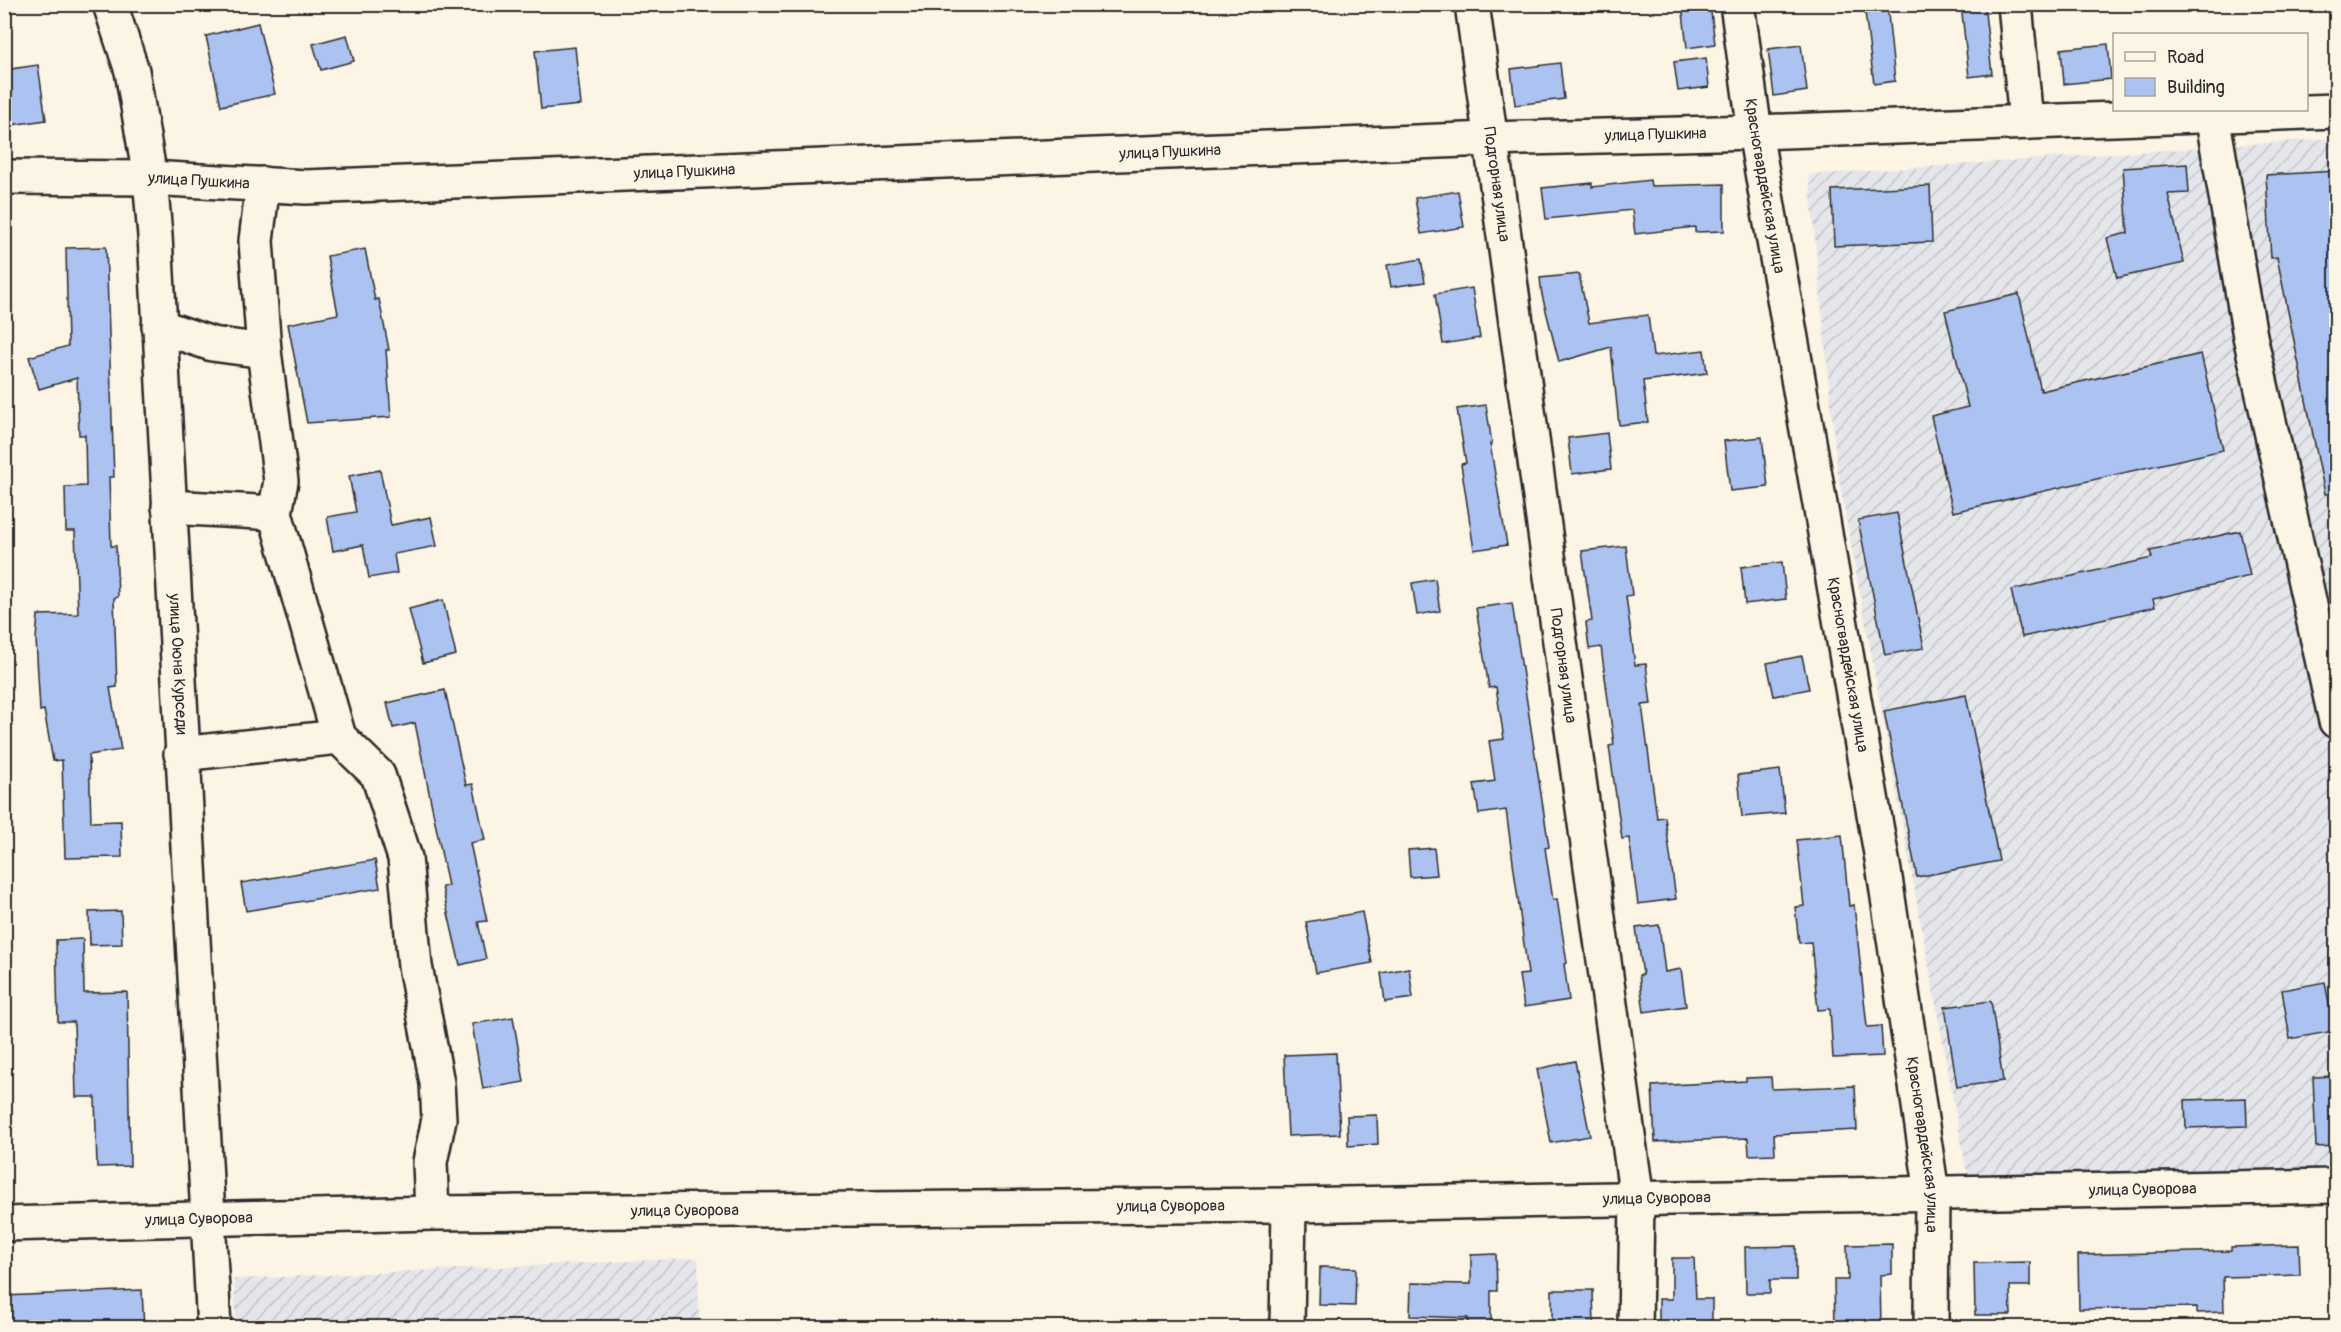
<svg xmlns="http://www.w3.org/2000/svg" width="2341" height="1332" viewBox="0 0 2341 1332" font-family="Pangolin,sans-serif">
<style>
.industrial{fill:url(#industrial-furrows)}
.building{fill:#acc2f1;stroke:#2b2b2b;stroke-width:1.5}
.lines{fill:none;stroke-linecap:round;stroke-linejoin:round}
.minor-casing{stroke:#2b2b2b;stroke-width:38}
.minor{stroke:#fcf5e5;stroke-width:33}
.labels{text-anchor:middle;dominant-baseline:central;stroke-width:4.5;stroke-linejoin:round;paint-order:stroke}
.street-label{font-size:16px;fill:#2b2b2b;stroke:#fcf5e5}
</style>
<defs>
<pattern id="industrial-furrows" width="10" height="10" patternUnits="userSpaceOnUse" patternTransform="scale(1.5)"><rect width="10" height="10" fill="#e4e6e9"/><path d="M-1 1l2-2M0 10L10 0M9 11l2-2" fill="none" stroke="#c4c5c8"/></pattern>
</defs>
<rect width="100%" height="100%" fill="#fcf5e5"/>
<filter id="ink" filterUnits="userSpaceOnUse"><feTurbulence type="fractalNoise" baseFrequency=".0167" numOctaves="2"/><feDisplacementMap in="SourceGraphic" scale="12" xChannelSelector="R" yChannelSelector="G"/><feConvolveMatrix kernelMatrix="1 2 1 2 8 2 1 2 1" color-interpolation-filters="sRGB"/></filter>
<g filter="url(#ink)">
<g class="industrial">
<path d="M 2336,138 L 2336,1167 L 1968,1179 L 1837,469 L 1809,175 Z"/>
<path d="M 698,1258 L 699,1327 L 236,1327 L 234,1279 Z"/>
</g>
<g class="building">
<path d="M 1682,4 L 1710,4 L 1715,44 L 1687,48 Z"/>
<path d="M 1864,4 L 1887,4 L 1895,81 L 1874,84 Z"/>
<path d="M 1961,4 L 1984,4 L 1992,74 L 1969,77 Z"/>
<path d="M 258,23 L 275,94 L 221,106 L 206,36 Z"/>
<path d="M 347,35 L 354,61 L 321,70 L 313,44 Z"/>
<path d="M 2108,44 L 2111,79 L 2064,84 L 2061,49 Z"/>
<path d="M 1801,45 L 1807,91 L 1774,96 L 1768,49 Z"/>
<path d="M 575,47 L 581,105 L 541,109 L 535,51 Z"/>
<path d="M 1706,58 L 1709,87 L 1678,91 L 1674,62 Z"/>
<path d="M 1560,63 L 1564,99 L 1515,105 L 1511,69 Z"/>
<path d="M 38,65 L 46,120 L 4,126 L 4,70 Z"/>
<path d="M 2187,164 L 2189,193 L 2168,194 L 2184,263 L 2117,278 L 2107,238 L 2128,233 L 2123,168 Z"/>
<path d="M 2337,171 L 2337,493 L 2325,494 L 2277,257 L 2271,258 L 2266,175 Z"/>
<path d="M 1650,180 L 1651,186 L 1724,184 L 1724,231 L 1695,232 L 1695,227 L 1635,234 L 1632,210 L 1546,219 L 1542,188 L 1592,183 L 1592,187 Z"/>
<path d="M 1930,186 L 1932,242 L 1834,246 L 1832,190 Z"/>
<path d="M 1458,191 L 1464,227 L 1421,234 L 1415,198 Z"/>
<path d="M 106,247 L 114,477 L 109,477 L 111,546 L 116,546 L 118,597 L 114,598 L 117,687 L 110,688 L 121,750 L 89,755 L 91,822 L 121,821 L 122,857 L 65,858 L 62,760 L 53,761 L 44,710 L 40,711 L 36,639 L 38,615 L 78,614 L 75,531 L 66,531 L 65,487 L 86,486 L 85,435 L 79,435 L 77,378 L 39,389 L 29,357 L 68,346 L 66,248 Z"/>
<path d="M 365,249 L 375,300 L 379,299 L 389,350 L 386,350 L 391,417 L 307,423 L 288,324 L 338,314 L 327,256 Z"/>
<path d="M 1421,259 L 1425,282 L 1391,287 L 1387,265 Z"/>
<path d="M 1579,274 L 1589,323 L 1648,315 L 1653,356 L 1704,350 L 1707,373 L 1643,381 L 1648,422 L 1619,425 L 1611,347 L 1559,362 L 1542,295 L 1540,278 Z"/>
<path d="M 1472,288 L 1480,338 L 1443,344 L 1435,294 Z"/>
<path d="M 2019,294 L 2041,391 L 2201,354 L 2223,450 L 1953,512 L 1931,416 L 1968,407 L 1945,311 Z"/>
<path d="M 1486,405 L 1492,444 L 1490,444 L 1507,545 L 1474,550 L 1461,464 L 1466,463 L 1457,409 Z"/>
<path d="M 1607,433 L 1611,469 L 1572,474 L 1568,438 Z"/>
<path d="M 1762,437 L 1768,487 L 1730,491 L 1724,441 Z"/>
<path d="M 380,470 L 391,525 L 431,517 L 437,546 L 394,554 L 397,573 L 369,578 L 363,545 L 333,551 L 327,517 L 356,512 L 349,476 Z"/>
<path d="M 1897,513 L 1924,648 L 1885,655 L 1858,520 Z"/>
<path d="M 2240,531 L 2250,576 L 2153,599 L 2155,607 L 2022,637 L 2011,590 L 2152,558 L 2150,551 Z"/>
<path d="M 1626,546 L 1632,595 L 1626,596 L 1635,665 L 1646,664 L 1651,704 L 1642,705 L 1657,818 L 1665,817 L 1676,899 L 1638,904 L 1629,838 L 1622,839 L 1609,746 L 1614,745 L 1601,647 L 1589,649 L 1586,622 L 1592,621 L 1582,551 Z"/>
<path d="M 1782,562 L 1786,599 L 1745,604 L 1741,567 Z"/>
<path d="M 1435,579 L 1440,611 L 1417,615 L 1412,583 Z"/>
<path d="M 443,600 L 456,655 L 423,663 L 409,609 Z"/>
<path d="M 1512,603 L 1549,847 L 1545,848 L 1553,900 L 1557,899 L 1567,963 L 1564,964 L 1569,1000 L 1524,1007 L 1519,975 L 1528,974 L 1506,810 L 1479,814 L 1474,784 L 1495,781 L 1489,741 L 1504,739 L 1496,687 L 1489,688 L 1476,608 Z"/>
<path d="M 1802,656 L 1809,689 L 1774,696 L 1767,663 Z"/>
<path d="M 445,690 L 466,785 L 473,784 L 485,840 L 470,843 L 487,921 L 478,922 L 486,959 L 460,965 L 442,887 L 448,886 L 415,723 L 393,728 L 387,703 Z"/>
<path d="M 1966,695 L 1999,861 L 1917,877 L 1884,711 Z"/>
<path d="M 1780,770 L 1785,813 L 1742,817 L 1738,775 Z"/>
<path d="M 1842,835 L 1849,906 L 1854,905 L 1867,1027 L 1881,1026 L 1883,1056 L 1833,1058 L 1830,1009 L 1818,1010 L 1811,942 L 1799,943 L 1795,907 L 1804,906 L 1797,840 Z"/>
<path d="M 1434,848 L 1437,875 L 1410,877 L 1408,850 Z"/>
<path d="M 375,860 L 380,888 L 246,911 L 241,883 Z"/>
<path d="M 121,911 L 122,944 L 90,945 L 89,912 Z"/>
<path d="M 1362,912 L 1372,963 L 1316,973 L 1306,922 Z"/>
<path d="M 1659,925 L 1665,972 L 1681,969 L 1686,1006 L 1644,1012 L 1639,975 L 1643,975 L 1636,928 Z"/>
<path d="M 83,939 L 84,993 L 127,992 L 130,1166 L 97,1167 L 95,1097 L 76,1097 L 74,1022 L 58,1022 L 56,940 Z"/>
<path d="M 1409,968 L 1413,998 L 1385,1002 L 1381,973 Z"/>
<path d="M 2325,982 L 2334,1031 L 2290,1039 L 2282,990 Z"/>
<path d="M 1991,1001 L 2003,1081 L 1957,1087 L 1945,1007 Z"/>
<path d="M 513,1017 L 524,1082 L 483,1089 L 472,1024 Z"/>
<path d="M 1336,1053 L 1340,1134 L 1288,1136 L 1284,1055 Z"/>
<path d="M 1575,1061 L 1590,1136 L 1551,1143 L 1537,1069 Z"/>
<path d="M 2337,1076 L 2337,1146 L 2316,1147 L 2313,1077 Z"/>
<path d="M 1771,1077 L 1772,1089 L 1855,1086 L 1857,1130 L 1774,1134 L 1775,1154 L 1749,1155 L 1748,1138 L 1655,1142 L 1652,1086 L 1746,1081 L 1746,1078 Z"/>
<path d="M 2246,1098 L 2247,1126 L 2186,1128 L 2185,1100 Z"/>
<path d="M 1377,1115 L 1378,1144 L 1348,1146 L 1347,1116 Z"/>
<path d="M 1892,1244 L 1892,1274 L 1880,1275 L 1881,1328 L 1835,1328 L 1834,1280 L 1848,1280 L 1847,1245 Z"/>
<path d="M 2299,1245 L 2300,1275 L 2223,1277 L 2224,1312 L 2197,1313 L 2197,1307 L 2079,1309 L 2078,1255 L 2231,1251 L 2231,1247 Z"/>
<path d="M 1796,1246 L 1796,1280 L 1770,1280 L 1770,1293 L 1746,1293 L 1745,1247 Z"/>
<path d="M 1496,1254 L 1497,1291 L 1491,1291 L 1491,1328 L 1468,1328 L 1468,1318 L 1410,1316 L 1411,1283 L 1471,1284 L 1471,1255 Z"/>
<path d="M 1672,1258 L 1694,1258 L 1696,1299 L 1712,1299 L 1712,1328 L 1659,1328 L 1659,1299 L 1672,1299 Z"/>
<path d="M 2030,1262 L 2030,1286 L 2010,1286 L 2011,1315 L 1975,1315 L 1974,1263 Z"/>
<path d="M 1320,1267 L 1356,1268 L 1355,1306 L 1319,1305 Z"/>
<path d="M 142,1290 L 144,1328 L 4,1328 L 4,1296 Z"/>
<path d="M 1552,1290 L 1593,1290 L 1594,1328 L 1552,1328 Z"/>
</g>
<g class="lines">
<g class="minor-casing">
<g id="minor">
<path id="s1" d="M 110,4 L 132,71 L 150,178 L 155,236 L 214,1328"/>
<path id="s2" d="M 1472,4 L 1637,1200 L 1635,1328"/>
<path id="s3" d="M 1737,4 L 1755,132 L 1884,871 L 1932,1193 L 1931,1328"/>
<path d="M 2015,4 L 2026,122"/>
<path d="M 2212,115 L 2250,336 L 2336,721"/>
<path id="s4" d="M 4,177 L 150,178 L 306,187 L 1489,139 L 1755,132 L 2336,111"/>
<path d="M 263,184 L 256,241 L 264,351 L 281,481 L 275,513 L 339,737 L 378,775 L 405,858 L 415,966 L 437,1083 L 439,1119 L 430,1162 L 432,1213"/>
<path d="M 159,326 L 212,344 L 264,351"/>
<path d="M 169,507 L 275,513"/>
<path d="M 181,754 L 339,737"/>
<path id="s5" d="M 4,1224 L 432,1213 L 1289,1205 L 2336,1186"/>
<path d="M 1287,1328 L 1289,1205"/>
</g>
</g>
<use href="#minor" class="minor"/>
</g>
</g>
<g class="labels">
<g class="street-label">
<text stroke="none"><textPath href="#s4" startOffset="1653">улица Пушкина</textPath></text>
<text stroke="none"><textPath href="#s4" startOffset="1167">улица Пушкина</textPath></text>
<text stroke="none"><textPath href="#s4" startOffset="681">улица Пушкина</textPath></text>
<text stroke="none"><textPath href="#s4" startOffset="195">улица Пушкина</textPath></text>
<text stroke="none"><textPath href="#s2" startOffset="182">Подгорная улица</textPath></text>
<text stroke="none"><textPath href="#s3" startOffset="184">Красногвардейская улица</textPath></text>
<text stroke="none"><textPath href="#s1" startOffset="666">улица Оюна Курседи</textPath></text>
<text stroke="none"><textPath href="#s3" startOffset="670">Красногвардейская улица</textPath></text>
<text stroke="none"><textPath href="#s2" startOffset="668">Подгорная улица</textPath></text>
<text stroke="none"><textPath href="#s3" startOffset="1156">Красногвардейская улица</textPath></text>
<text stroke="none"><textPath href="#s5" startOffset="2139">улица Суворова</textPath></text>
<text stroke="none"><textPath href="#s5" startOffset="1653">улица Суворова</textPath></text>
<text stroke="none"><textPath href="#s5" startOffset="1167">улица Суворова</textPath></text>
<text stroke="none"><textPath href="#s5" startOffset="681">улица Суворова</textPath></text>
<text stroke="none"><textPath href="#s5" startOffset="195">улица Суворова</textPath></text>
</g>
</g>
<rect width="2341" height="1332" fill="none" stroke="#fcf5e5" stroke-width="24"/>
<rect x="12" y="12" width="2317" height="1308" fill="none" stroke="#2b2b2b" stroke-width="2" filter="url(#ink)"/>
<rect x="2113" y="33" width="195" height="78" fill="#fcf5e5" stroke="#a8a49b" stroke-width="1.5"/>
<rect x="2125" y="52" width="30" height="9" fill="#fcf5e5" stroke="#a8a49b" stroke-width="1.5"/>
<text x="2167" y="63" font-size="18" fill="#2b2b2b">Road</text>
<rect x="2125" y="78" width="30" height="18" fill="#acc2f1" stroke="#a8a49b" stroke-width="1.5"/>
<text x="2167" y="93" font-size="18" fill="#2b2b2b">Building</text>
</svg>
